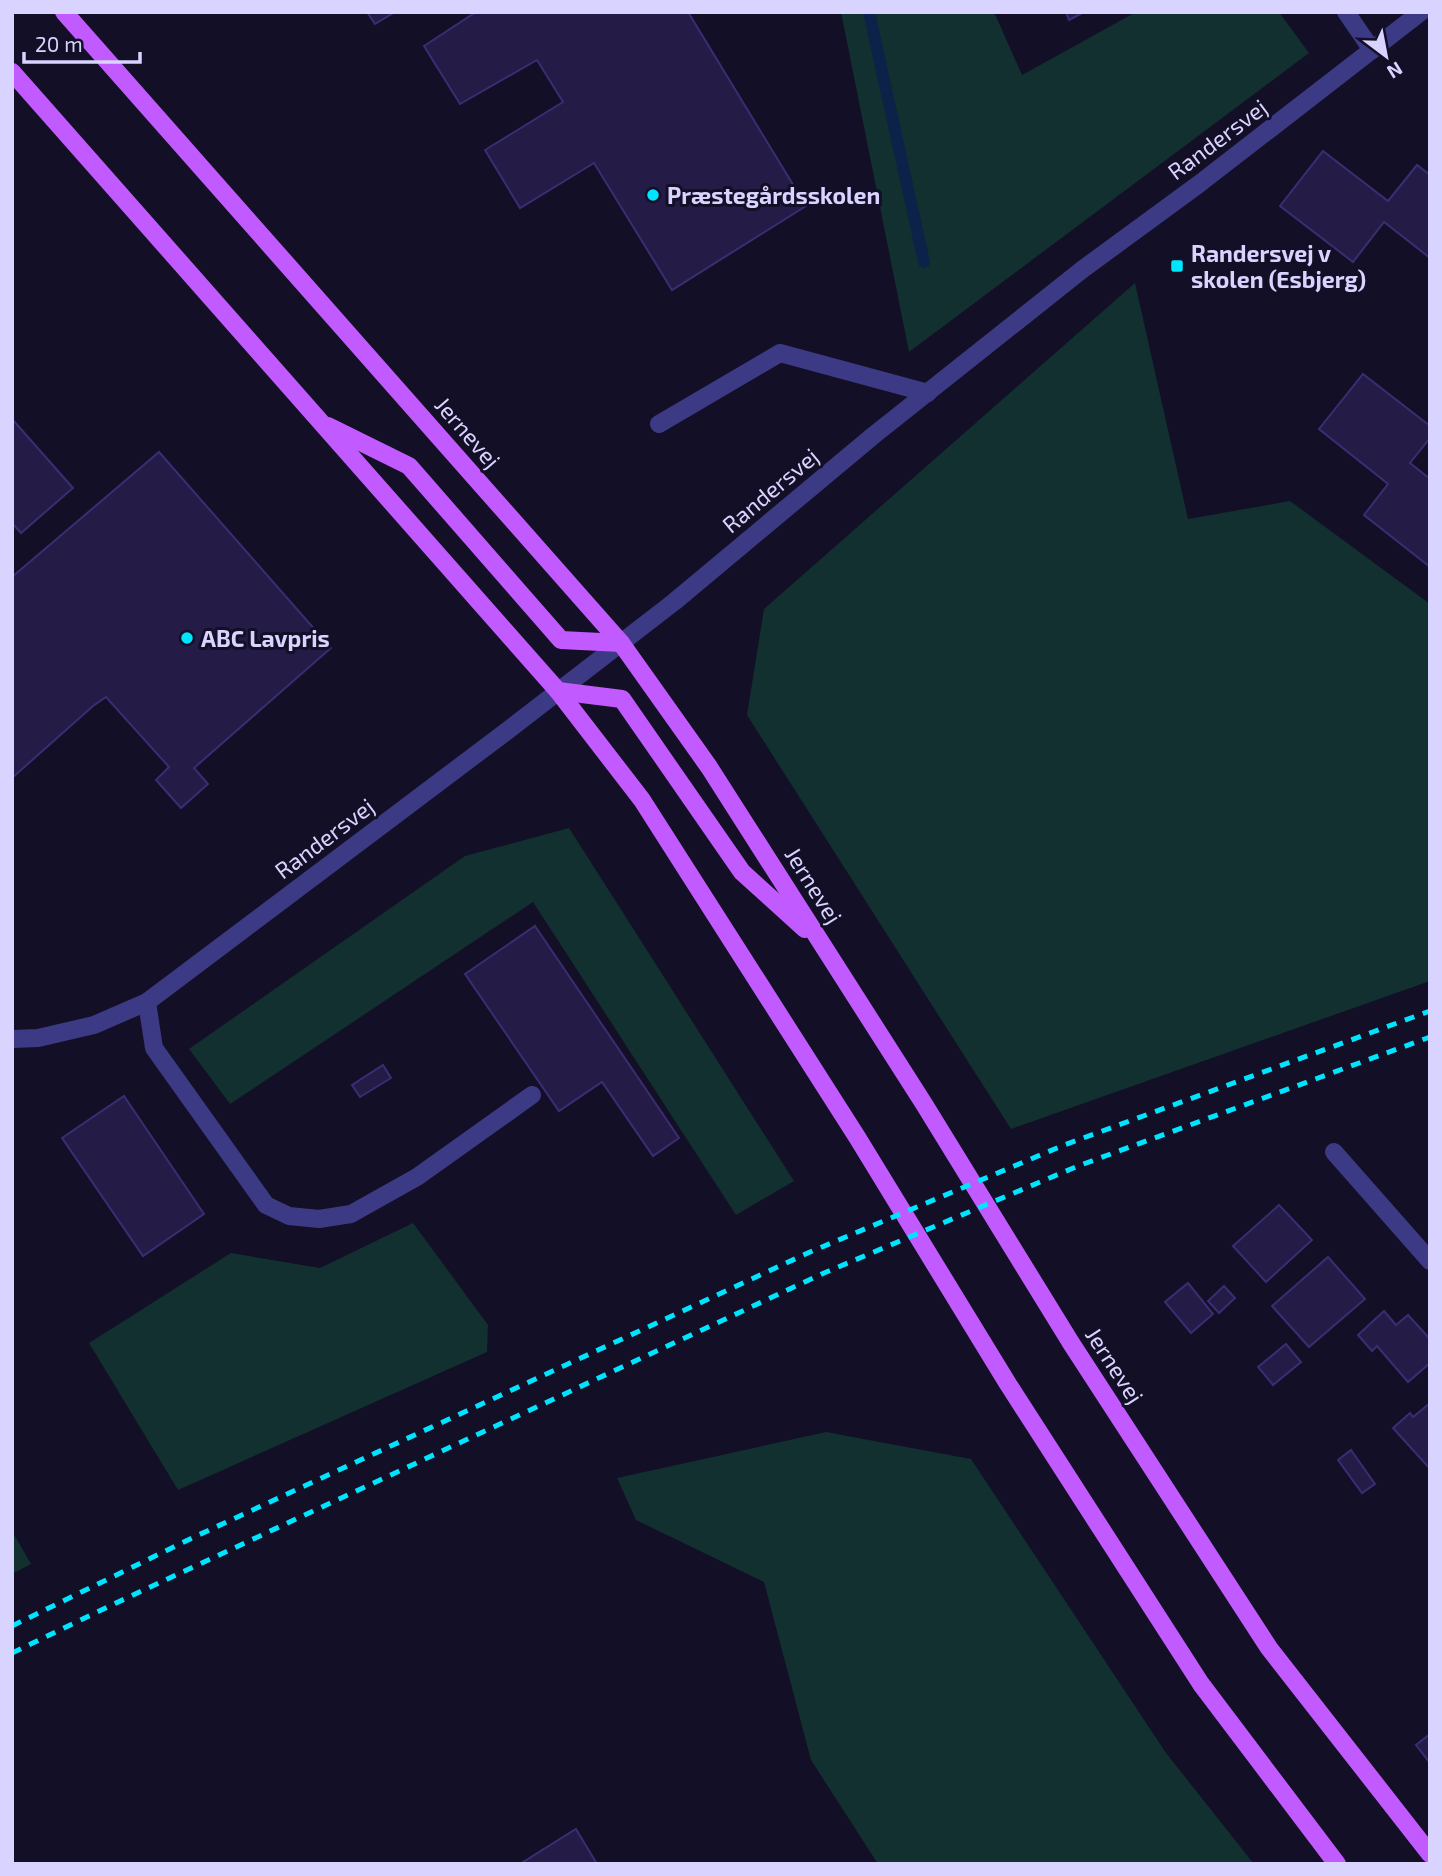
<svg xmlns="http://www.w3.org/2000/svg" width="1442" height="1876" viewBox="0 0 1442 1876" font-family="'Exo 2',sans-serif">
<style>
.green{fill:#12302f}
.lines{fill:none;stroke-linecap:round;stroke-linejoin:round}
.stream{stroke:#0c2248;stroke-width:12}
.building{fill:#241b47;stroke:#3b2d73;stroke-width:2}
.minor{stroke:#3d3a85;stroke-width:18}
.major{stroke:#c25bff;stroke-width:18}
.rail{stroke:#00e5ff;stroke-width:5;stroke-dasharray:10 9;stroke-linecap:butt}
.poi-dot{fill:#00e5ff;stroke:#130f26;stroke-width:2.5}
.labels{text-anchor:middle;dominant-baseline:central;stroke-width:6;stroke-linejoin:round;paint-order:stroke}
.street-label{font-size:23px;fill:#d9d4ff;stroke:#130f26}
.poi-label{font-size:23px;font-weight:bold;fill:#d9d4ff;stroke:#130f26;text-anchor:start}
</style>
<rect width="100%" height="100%" fill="#130f26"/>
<g class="green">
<path d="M 841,12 L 994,12 L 1022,75 L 1136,12 L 1279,12 L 1309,53 L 909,352 Z"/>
<path d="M 1135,283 L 1188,519 L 1290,501 L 1430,604 L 1430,981 L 1011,1129 L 747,715 L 764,609 Z"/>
<path d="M 569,828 L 794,1181 L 736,1215 L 533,902 L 230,1104 L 189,1049 L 465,856 Z"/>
<path d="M 413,1223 L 488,1325 L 487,1352 L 178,1490 L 89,1343 L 231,1253 L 320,1268 Z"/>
<path d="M 826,1432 L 971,1459 L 1166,1753 L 1254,1864 L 878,1864 L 811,1760 L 764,1582 L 636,1520 L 617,1478 Z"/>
<path d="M 12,1531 L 31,1564 L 12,1574 Z"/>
</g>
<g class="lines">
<path class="stream" d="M 869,12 L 924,262"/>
</g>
<g class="building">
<path d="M 367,12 L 395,12 L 375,24 Z"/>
<path d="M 476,12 L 688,12 L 806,206 L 672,290 L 594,163 L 520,208 L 485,150 L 563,102 L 537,60 L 460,104 L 424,46 Z"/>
<path d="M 1066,12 L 1084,12 L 1069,20 Z"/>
<path d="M 1323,151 L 1388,201 L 1417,165 L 1430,175 L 1430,258 L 1384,222 L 1353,262 L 1280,206 Z"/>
<path d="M 1363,374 L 1430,426 L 1430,438 L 1410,463 L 1430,479 L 1430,567 L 1364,515 L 1388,484 L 1319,429 Z"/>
<path d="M 12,419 L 73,488 L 21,533 L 12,523 Z"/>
<path d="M 159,452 L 331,648 L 194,768 L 208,784 L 181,808 L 156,780 L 169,767 L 106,697 L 93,706 L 12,778 L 12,577 Z"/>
<path d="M 535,926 L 679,1138 L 653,1156 L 602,1082 L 559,1111 L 465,974 Z"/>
<path d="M 383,1065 L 391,1078 L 360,1097 L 352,1085 Z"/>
<path d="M 124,1096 L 204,1214 L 143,1256 L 62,1138 Z"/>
<path d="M 1279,1205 L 1312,1240 L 1266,1282 L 1233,1246 Z"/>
<path d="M 1328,1257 L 1365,1299 L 1309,1347 L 1272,1306 Z"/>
<path d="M 1188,1283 L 1213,1314 L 1191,1333 L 1165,1302 Z"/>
<path d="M 1224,1286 L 1235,1298 L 1219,1313 L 1208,1301 Z"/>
<path d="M 1384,1311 L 1396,1325 L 1408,1315 L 1430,1339 L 1430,1363 L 1408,1382 L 1377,1346 L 1372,1351 L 1358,1335 Z"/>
<path d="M 1286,1344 L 1301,1362 L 1273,1385 L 1258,1367 Z"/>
<path d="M 1430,1403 L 1430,1469 L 1393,1428 L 1410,1413 L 1413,1417 Z"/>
<path d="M 1351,1450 L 1375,1484 L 1362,1493 L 1338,1460 Z"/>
<path d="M 1430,1734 L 1430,1763 L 1416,1745 Z"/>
<path d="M 576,1829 L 597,1864 L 520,1864 Z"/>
</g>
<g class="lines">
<g class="minor">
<path d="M 1346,12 L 1372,50"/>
<path d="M 659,424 L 780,353 L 928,393"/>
<path d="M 147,1002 L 154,1048 L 266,1205 L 289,1216 L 319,1219 L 351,1214 L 417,1177 L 532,1095"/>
<path d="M 12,1039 L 38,1038 L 94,1025 L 147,1002 L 507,731 L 674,602 L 874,435 L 1083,269 L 1199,184 L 1421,12"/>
<path d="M 1334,1152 L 1430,1261"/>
</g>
<g class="major">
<path d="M 64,12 L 621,643 L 709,767 L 924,1104 L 1071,1343 L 1269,1648 L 1430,1854"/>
<path d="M 12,72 L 558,691 L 642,800 L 857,1137 L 1008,1384 L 1201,1684 L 1337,1864"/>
<path d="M 328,426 L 409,466 L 561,640 L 621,643"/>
<path d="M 558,691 L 622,699 L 742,872 L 805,929"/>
</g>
<g class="rail">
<path d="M 12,1626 L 192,1538 L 810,1252 L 1064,1145 L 1430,1011"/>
<path d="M 12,1653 L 116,1603 L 824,1273 L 1078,1166 L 1430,1037"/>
</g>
</g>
<g class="poi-dot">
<circle cx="653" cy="195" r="7"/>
<rect x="1170" y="259" width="14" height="14" rx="3.5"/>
<circle cx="187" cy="638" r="7"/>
</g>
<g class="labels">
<g class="street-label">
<text transform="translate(1217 139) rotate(-37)">Randersvej</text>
<text transform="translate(468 432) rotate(49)">Jernevej</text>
<text transform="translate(770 490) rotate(-40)">Randersvej</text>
<text transform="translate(324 838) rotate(-37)">Randersvej</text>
<text transform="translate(814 885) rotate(58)">Jernevej</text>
<text transform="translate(1115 1365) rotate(57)">Jernevej</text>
</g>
<g class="poi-label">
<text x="667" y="195">Præstegårdsskolen</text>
<text x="1191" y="253">Randersvej v<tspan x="1191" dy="26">skolen (Esbjerg)</tspan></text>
<text x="201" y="638">ABC Lavpris</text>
</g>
</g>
<rect width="1442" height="1876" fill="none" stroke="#d9d4ff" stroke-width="28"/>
<g transform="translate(1386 56) rotate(148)" stroke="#130f26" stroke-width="5" paint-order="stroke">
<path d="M0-5L12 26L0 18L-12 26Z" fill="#d9d4ff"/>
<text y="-10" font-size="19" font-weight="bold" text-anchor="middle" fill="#d9d4ff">N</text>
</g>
<path d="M24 52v10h116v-10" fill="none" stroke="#d9d4ff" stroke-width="3.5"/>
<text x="35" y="52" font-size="21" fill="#d9d4ff" stroke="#130f26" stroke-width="5" paint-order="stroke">20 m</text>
</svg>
